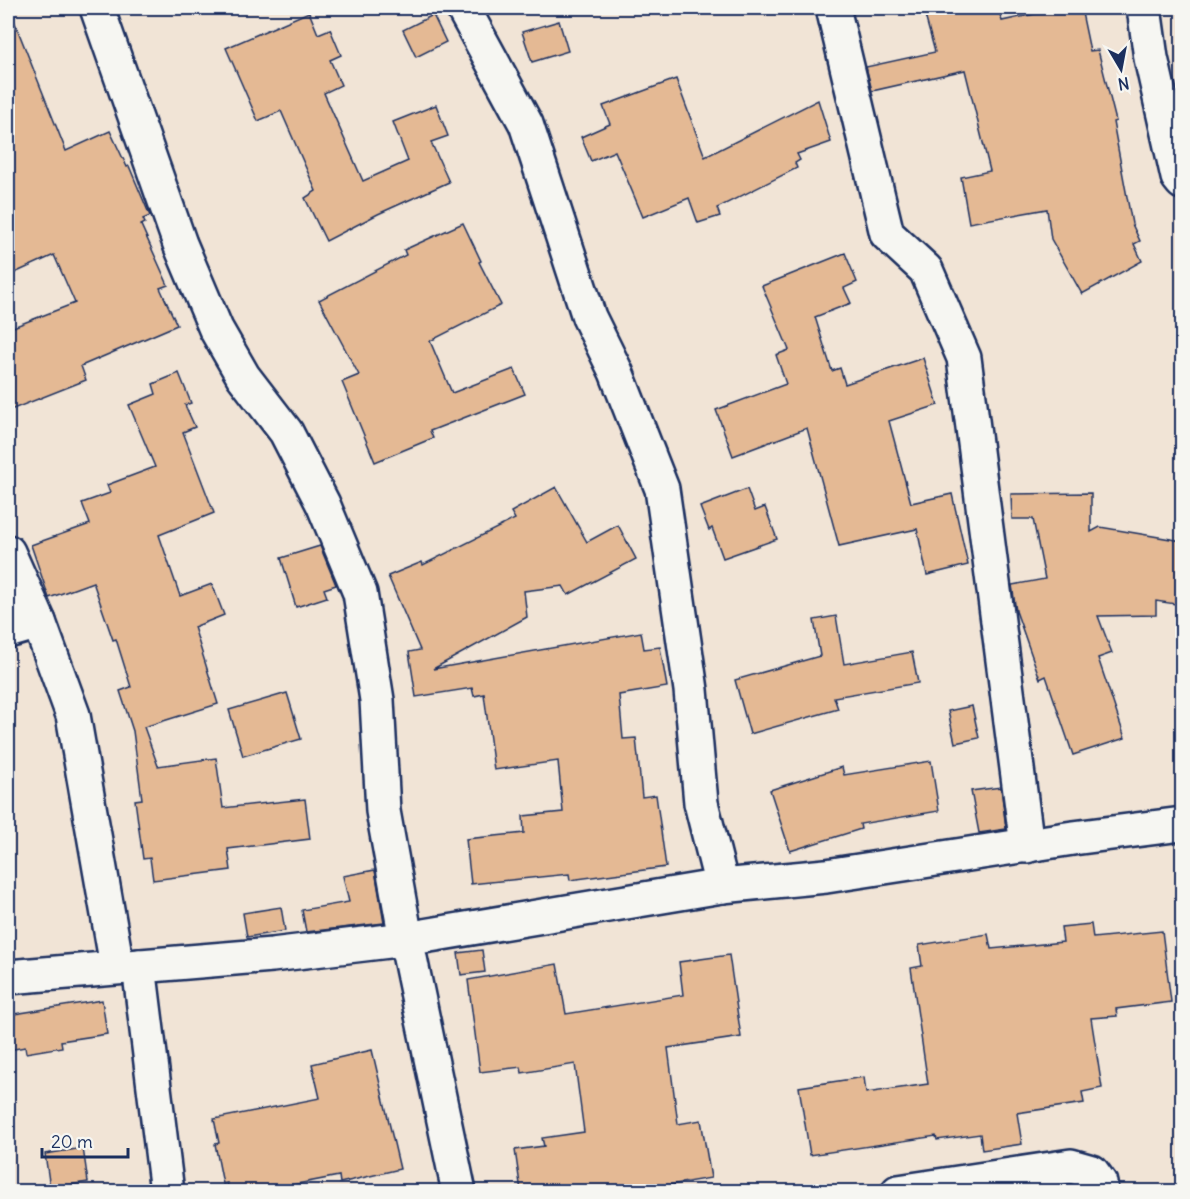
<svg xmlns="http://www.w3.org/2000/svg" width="1190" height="1199" viewBox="0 0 1190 1199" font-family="Delius,sans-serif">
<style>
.building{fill:#e4b994;stroke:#1b2f5e;stroke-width:1.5}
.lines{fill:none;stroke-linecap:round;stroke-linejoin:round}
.minor-casing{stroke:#1b2f5e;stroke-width:38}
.minor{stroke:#f6f6f2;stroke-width:33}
</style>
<rect width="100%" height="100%" fill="#f1e4d6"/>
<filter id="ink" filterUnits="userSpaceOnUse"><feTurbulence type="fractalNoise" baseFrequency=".0167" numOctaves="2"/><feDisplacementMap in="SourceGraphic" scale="12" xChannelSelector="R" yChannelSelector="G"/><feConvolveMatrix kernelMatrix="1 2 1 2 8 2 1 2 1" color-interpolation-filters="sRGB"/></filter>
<g filter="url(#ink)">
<g class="building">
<path d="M 8,8 L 9,8 L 66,151 L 110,131 L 127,167 L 129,166 L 150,216 L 143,219 L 145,223 L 141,225 L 168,285 L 160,288 L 177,325 L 81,366 L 86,380 L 8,411 L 8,329 L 75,303 L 54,255 L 8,276 L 8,236 L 14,232 L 8,216 Z"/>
<path d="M 923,8 L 998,8 L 1002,21 L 1063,8 L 1081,8 L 1090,51 L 1098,50 L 1116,121 L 1113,122 L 1132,224 L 1140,241 L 1134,244 L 1142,261 L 1082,294 L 1051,239 L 1047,209 L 969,223 L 961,177 L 990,171 L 965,70 L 872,91 L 866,67 L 935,52 Z"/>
<path d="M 309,12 L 318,34 L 330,29 L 341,55 L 330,60 L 341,85 L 324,93 L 363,181 L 408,161 L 393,122 L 436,105 L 448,136 L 431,142 L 449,182 L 378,214 L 326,241 L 305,198 L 316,191 L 281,111 L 258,121 L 226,48 Z"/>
<path d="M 433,15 L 446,42 L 416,57 L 403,30 Z"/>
<path d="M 559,21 L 568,51 L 532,62 L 522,32 Z"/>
<path d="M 676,79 L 705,157 L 818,100 L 831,142 L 797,154 L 800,160 L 795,163 L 797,168 L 717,208 L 720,216 L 698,223 L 689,198 L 643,217 L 615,151 L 591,161 L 581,137 L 610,124 L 603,106 Z"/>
<path d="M 463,223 L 481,261 L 479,262 L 501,305 L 430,341 L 452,393 L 514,369 L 525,394 L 430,431 L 433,438 L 375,462 L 342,382 L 359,375 L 319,300 L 406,255 L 404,250 Z"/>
<path d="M 845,253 L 857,282 L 844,288 L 851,303 L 815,317 L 832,371 L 840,368 L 845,384 L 923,358 L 938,405 L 889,421 L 911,503 L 952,494 L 968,565 L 927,575 L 917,529 L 839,546 L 807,428 L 733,456 L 716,410 L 786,384 L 776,355 L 789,350 L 762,286 Z"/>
<path d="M 179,373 L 191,403 L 185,405 L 195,427 L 183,432 L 214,513 L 159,535 L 180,596 L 212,584 L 224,615 L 194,627 L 218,704 L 144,727 L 158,766 L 216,758 L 223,808 L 305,799 L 310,839 L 228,849 L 231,870 L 153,880 L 150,858 L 143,859 L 135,800 L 142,799 L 133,731 L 120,691 L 131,687 L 116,639 L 113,640 L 93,582 L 49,598 L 31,545 L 90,524 L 82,503 L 110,493 L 107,485 L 155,467 L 129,405 L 156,394 L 153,384 Z"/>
<path d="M 556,487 L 587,542 L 618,525 L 636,559 L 568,595 L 563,586 L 524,591 L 527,617 L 433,669 L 641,632 L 644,649 L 660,647 L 667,687 L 619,695 L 623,739 L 636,738 L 642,797 L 656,795 L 666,867 L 570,880 L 569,874 L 471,884 L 466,839 L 524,833 L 523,816 L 563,812 L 558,761 L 494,770 L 484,694 L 474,696 L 472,688 L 416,697 L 409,652 L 420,650 L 388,576 L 422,562 L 423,565 L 515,519 L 511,512 Z"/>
<path d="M 747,489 L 755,511 L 765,507 L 777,539 L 723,558 L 712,528 L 709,530 L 700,507 Z"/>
<path d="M 1091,493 L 1091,532 L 1100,527 L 1182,541 L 1182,605 L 1156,601 L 1156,615 L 1098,616 L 1112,653 L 1098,658 L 1125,738 L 1073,755 L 1046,676 L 1040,679 L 1016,611 L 1012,585 L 1045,579 L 1033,519 L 1012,519 L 1011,494 Z"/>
<path d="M 320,546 L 336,585 L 324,589 L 327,597 L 296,607 L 281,558 Z"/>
<path d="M 836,616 L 844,664 L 912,652 L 918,683 L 834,697 L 838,709 L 750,734 L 735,680 L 820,656 L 814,620 Z"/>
<path d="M 287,693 L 301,739 L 243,756 L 229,710 Z"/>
<path d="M 972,706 L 979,738 L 955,743 L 948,711 Z"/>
<path d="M 931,761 L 939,811 L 860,824 L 861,829 L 790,851 L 770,790 L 842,767 L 844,775 Z"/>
<path d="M 1001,787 L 1006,829 L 979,833 L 971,791 Z"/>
<path d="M 375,870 L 384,923 L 306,932 L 302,910 L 349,902 L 343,876 Z"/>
<path d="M 281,907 L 285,931 L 247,937 L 243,913 Z"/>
<path d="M 1091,924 L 1093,938 L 1162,931 L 1171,1002 L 1116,1009 L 1117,1016 L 1091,1018 L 1102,1088 L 1082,1092 L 1084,1103 L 1017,1113 L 1022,1144 L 982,1150 L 980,1134 L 937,1140 L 936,1136 L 810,1155 L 799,1087 L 864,1077 L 866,1093 L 928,1084 L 911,968 L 922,966 L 919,945 L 988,934 L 991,949 L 1063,942 L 1061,927 Z"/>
<path d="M 482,950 L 485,972 L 461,975 L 458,953 Z"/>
<path d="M 729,955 L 741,1037 L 668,1048 L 678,1124 L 701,1120 L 711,1178 L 635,1191 L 521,1191 L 515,1150 L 544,1146 L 542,1138 L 584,1132 L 575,1064 L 522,1073 L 521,1067 L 480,1072 L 468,980 L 557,964 L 566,1014 L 683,995 L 679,962 Z"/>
<path d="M 102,1000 L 107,1034 L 61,1041 L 62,1047 L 26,1053 L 25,1047 L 8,1050 L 8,1015 Z"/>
<path d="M 372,1050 L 400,1169 L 340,1183 L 339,1176 L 261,1191 L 229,1191 L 227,1183 L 223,1184 L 215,1144 L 219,1143 L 214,1119 L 320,1098 L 312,1064 Z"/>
<path d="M 83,1148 L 88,1182 L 50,1188 L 45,1154 Z"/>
</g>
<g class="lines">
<g class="minor-casing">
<g id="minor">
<path d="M 97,8 L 180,244 L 216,329 L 243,376 L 286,432 L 323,504 L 360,593 L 377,700 L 383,811 L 406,939 L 459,1192"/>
<path d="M 463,8 L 526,124 L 589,317 L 616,372 L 662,489 L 691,690 L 701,803 L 722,886"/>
<path d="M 833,8 L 887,234 L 926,270 L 964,358 L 1027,846"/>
<path d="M 1144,8 L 1151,58 L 1178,177 L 1182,182"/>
<path d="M 8,552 L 39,622 L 73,715 L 117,966"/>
<path d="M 8,631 L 39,622"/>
<path d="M 139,966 L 167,1192"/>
<path d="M 8,977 L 272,955 L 406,939 L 722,886 L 826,876 L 1073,838 L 1182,824"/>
<path d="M 898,1192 L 1071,1166 L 1092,1172 L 1100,1183 L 1101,1192"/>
</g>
</g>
<use href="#minor" class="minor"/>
</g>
</g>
<rect width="1190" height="1199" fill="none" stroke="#f6f6f2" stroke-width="30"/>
<rect x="15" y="15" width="1160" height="1169" fill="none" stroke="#1b2f5e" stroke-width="2" filter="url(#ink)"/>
<g transform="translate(1121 69) rotate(170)" stroke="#f6f6f2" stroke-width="4.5" paint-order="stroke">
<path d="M0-4.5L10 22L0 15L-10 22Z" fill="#1b2f5e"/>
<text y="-9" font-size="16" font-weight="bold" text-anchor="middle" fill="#1b2f5e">N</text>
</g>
<path d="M42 1148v9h86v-9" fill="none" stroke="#1b2f5e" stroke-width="3"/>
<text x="51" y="1148" font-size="18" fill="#1b2f5e" stroke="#f6f6f2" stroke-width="4.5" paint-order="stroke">20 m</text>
</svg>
